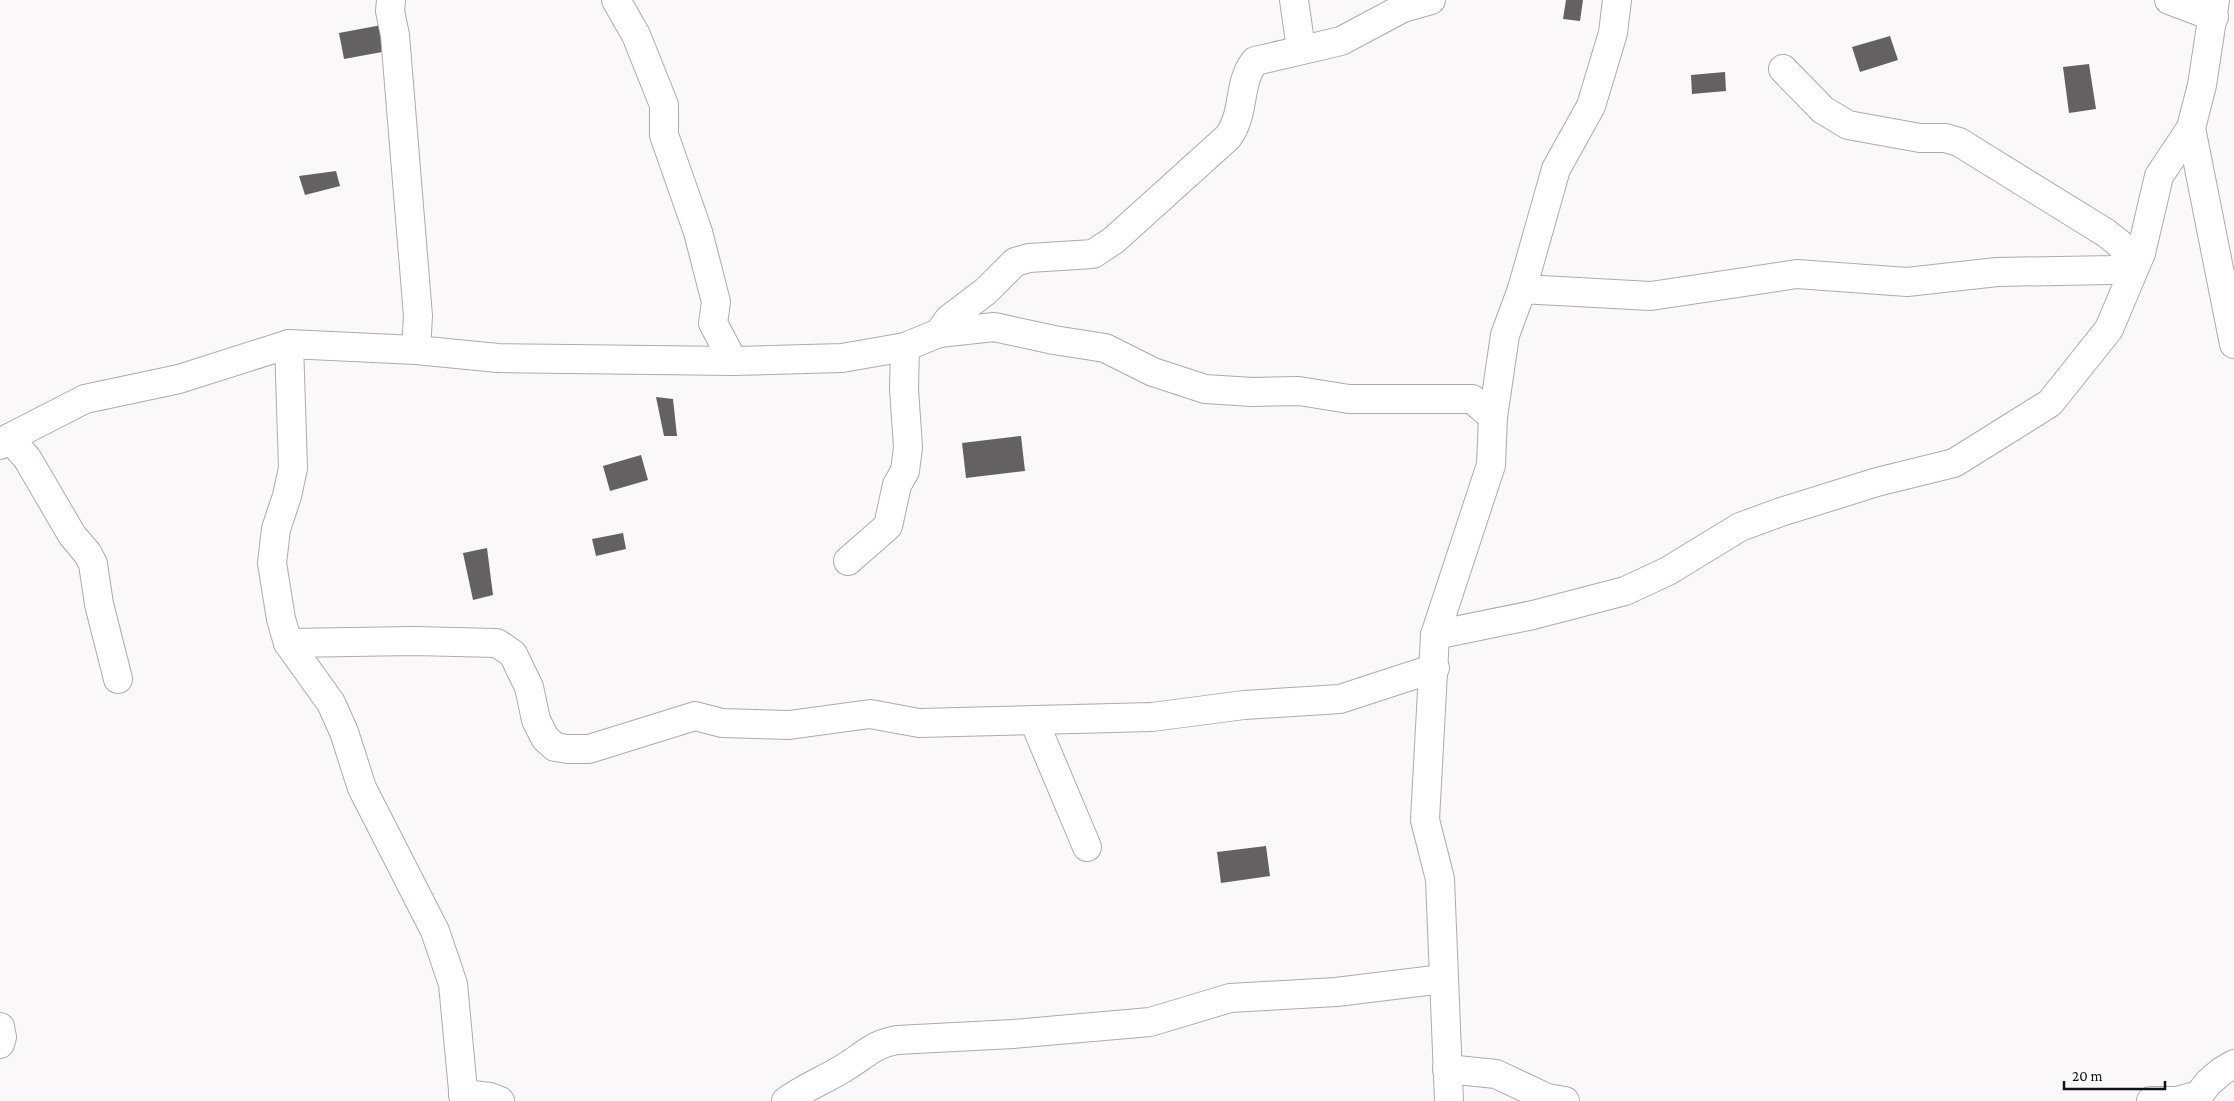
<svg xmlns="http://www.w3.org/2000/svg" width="2234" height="1101" viewBox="0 0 2234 1101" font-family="'Crimson Pro',serif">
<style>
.building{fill:#646163}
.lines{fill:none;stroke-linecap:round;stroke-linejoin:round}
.street-casing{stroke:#adabad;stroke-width:30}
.street{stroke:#fff;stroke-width:28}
</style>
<rect width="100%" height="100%" fill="#fbf8fa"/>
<g class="building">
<path d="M 1566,0 L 1583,0 L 1580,21 L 1563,19 Z"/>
<path d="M 387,24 L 393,50 L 344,59 L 339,33 Z"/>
<path d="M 1890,36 L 1898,60 L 1860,72 L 1852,47 Z"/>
<path d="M 2089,64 L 2096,109 L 2069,113 L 2063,67 Z"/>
<path d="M 1725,72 L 1726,91 L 1692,94 L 1691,75 Z"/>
<path d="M 336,171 L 340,186 L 305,195 L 299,176 Z"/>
<path d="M 656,397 L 673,399 L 677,436 L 664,436 Z"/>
<path d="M 1021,436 L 1025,471 L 966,478 L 962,443 Z"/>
<path d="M 641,455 L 648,480 L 610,491 L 603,466 Z"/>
<path d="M 623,533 L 626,549 L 596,556 L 592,539 Z"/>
<path d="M 487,548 L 493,595 L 473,600 L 463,553 Z"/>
<path d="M 1266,846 L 1270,876 L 1221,883 L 1217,852 Z"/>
</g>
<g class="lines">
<g class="street-casing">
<g id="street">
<path d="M 391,0 L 390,11 L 395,35 L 418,316 L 416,350"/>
<path d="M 616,0 L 636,35 L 664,105 L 664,135 L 698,232 L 716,302 L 713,323 L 733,361"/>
<path d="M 1294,0 L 1301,49"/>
<path d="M 2169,0 L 2214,17"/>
<path d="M 1783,69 L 1823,110 L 1848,125 L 1920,138 L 1945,138 L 1959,142 L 2106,233 L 2126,249 L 2141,253"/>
<path d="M 2191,128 L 2234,344"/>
<path d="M 1522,289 L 1651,296 L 1797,274 L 1907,282 L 1997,272 L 2112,270 L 2126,265 L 2128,260 L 2126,249"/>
<path d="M 939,333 L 949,319 L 986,291 L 1015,262 L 1029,258 L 1093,254 L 1114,240 L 1228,137 C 1246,113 1237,83 1255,61 L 1341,41 L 1403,8 L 1431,0"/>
<path d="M 289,344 L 293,468 L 287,496 L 276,529 L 272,563 L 281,619 L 288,643 L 331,703 L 344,732 L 362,788 L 435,931 L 453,984 L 464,1101"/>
<path d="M 9,438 L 27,458 L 72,535 L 88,554 L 93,564 L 99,604 L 118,679"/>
<path d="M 0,445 L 9,438 L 85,399 L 179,379 L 289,344 L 416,350 L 498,358 L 733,361 L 842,358 L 905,347 L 939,333 L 994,327 L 1054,340 L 1105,348 L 1153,372 L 1205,389 L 1252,392 L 1299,391 L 1349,399 L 1472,399 L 1493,417"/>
<path d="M 848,561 L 888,526 L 897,485 L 905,471 L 908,447 L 904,389 L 905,347"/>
<path d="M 1435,635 L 1533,615 L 1625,591 L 1668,571 L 1740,527 L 1781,512 L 1877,482 L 1954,463 L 2050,403 L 2109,329 L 2141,253 L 2159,176 L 2191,128 L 2202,85 L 2215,0"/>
<path d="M 288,643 L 414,641 L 497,643 L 513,654 L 529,687 L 536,720 L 545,738 L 555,747 L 568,749 L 589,749 L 695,716 L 722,723 L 789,725 L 870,714 L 919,723 L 1152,717 L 1244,705 L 1340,699 L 1435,668"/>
<path d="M 1034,721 L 1087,847"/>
<path d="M 0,1027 L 2,1037 L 0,1044"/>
<path d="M 1447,1069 L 1496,1074 L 1547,1098 L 1565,1101"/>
<path d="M 463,1094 L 490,1097 L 500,1101"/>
<path d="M 786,1101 C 805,1087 827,1079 847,1066 C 866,1054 874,1044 897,1040 L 1013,1034 L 1150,1022 L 1230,998 L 1336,992 L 1443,979"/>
<path d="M 1449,1101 L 1440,879 L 1425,820 L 1435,635 L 1491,465 L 1493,417 L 1505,335 L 1522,289 L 1556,169 L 1591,106 L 1613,33 L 1617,0"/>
<path d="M 2151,1101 L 2177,1101 L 2199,1095 L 2208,1083 L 2222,1071 L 2234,1064"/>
</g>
</g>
<use href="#street" class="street"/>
</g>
<path d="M2064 1081v8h101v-8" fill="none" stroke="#131212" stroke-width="2.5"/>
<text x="2072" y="1081" font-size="15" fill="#131212" stroke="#fbf8fa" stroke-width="4" paint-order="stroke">20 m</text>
</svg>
